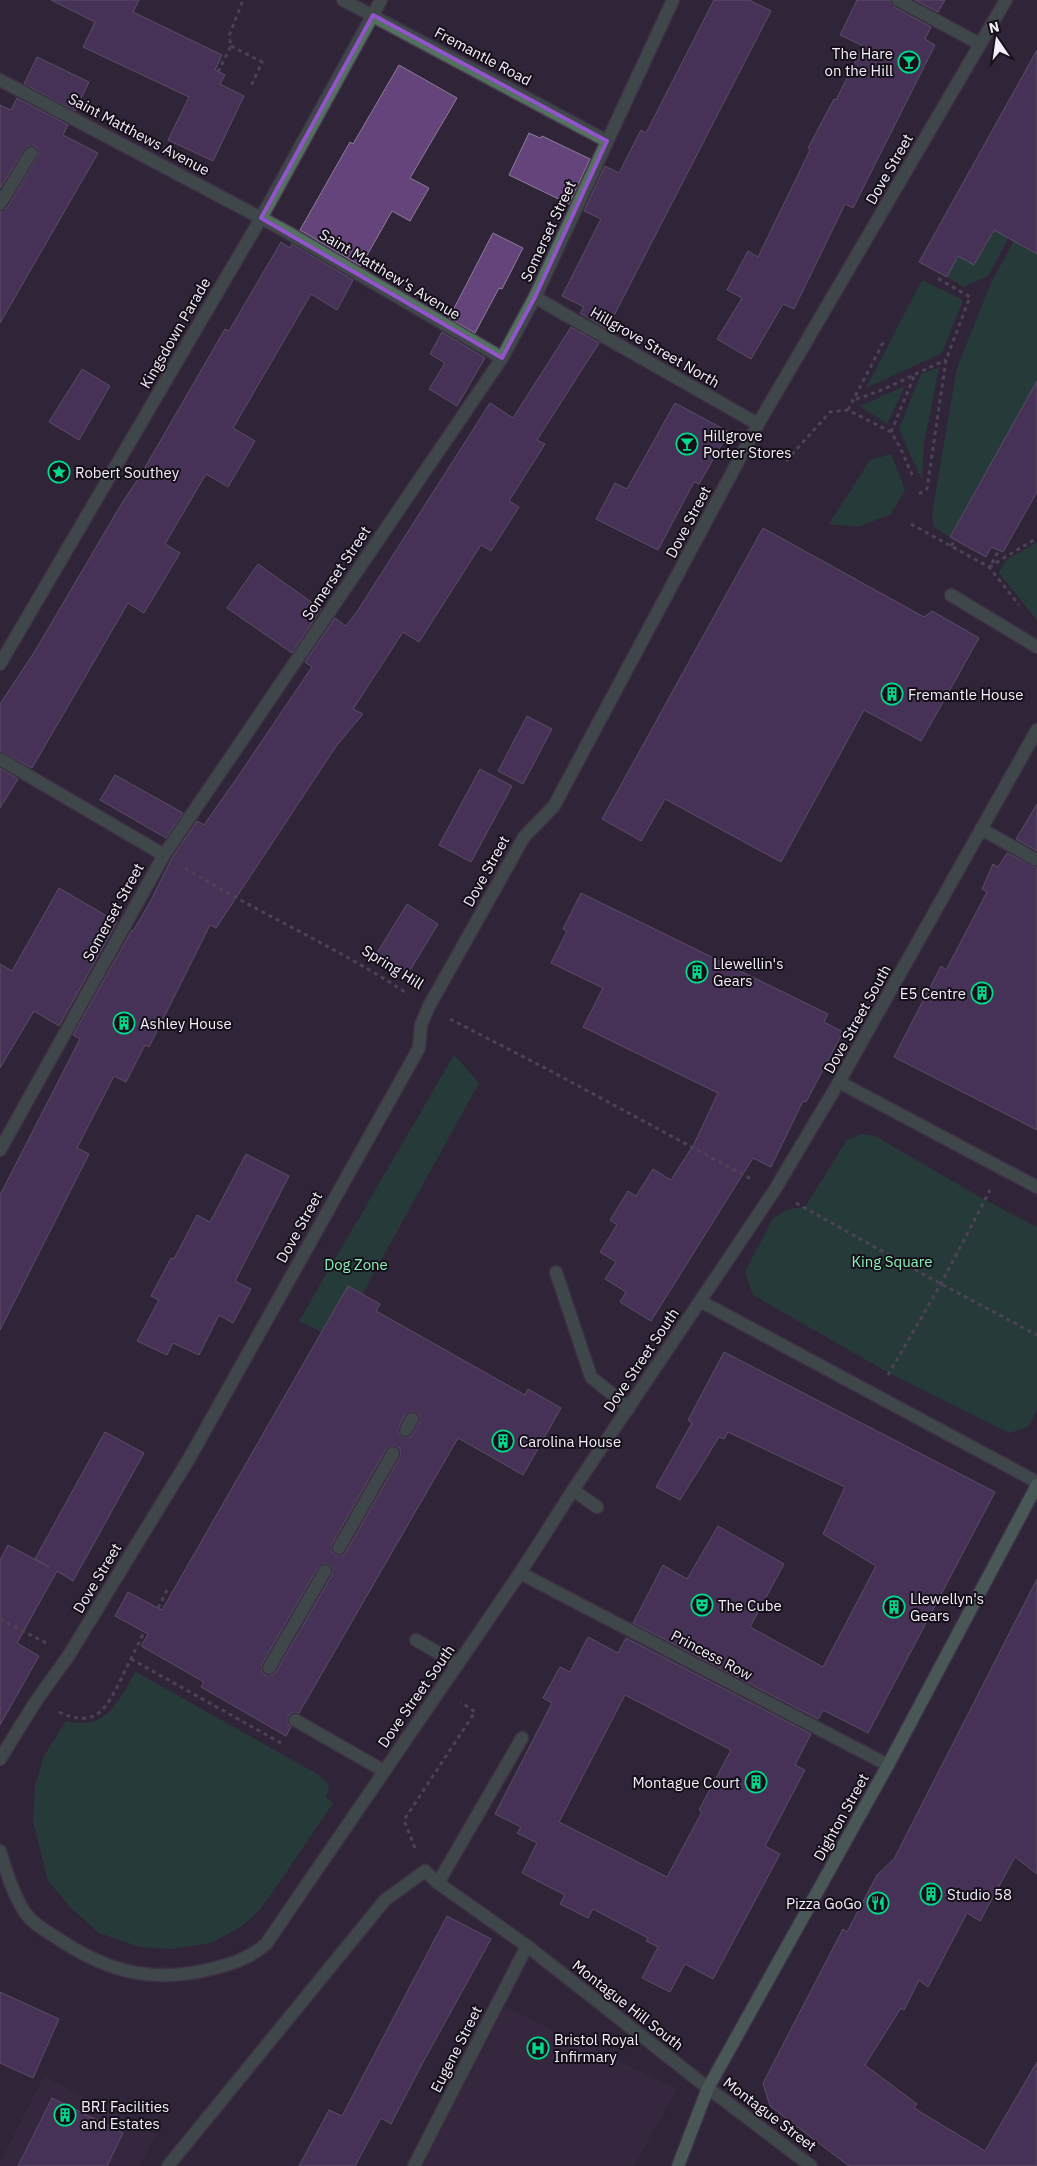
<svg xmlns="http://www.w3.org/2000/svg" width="1037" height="2166" viewBox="0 0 1037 2166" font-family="'IBM Plex Sans',sans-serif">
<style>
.built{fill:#3b2c46}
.green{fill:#1c563a}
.building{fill:#65447c;stroke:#8c7f97;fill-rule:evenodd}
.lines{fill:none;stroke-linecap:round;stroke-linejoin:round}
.service-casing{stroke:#4c4053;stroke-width:15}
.pedestrian-casing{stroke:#4c4053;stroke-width:15}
.minor-casing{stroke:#4c4053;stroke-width:15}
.secondary-casing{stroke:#4c4053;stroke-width:15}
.path{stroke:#706678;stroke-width:3;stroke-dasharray:4 4;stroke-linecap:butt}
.service{stroke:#53715f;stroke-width:12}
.pedestrian{stroke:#53715f;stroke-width:12}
.minor{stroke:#53715f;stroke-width:12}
.secondary{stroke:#69987d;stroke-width:12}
.marked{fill:none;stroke:#9353cb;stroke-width:4;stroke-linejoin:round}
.labels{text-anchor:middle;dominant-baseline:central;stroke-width:4;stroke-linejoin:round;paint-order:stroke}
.poi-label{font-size:15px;fill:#f5eefb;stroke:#151019;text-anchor:start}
.street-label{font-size:15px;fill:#f5eefb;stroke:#151019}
.park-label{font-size:15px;fill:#88f1b8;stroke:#151019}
</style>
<rect width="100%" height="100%" fill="#302438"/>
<g class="built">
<path d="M 505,2007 L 677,2089 L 634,2166 L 423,2166 Z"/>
<path d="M 44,2076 L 156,2135 L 140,2166 L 0,2166 L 0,2162 Z"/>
</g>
<g class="green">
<path d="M 1037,153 L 1013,230 L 988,276 L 964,287 L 947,277 L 958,256 L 975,265 Z"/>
<path d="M 1014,241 L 1037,254 L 1037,381 L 950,537 L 934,527 L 932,513 L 957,368 L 991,283 Z"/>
<path d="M 922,280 L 963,300 L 942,353 L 866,388 Z"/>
<path d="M 939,367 L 924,444 L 922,480 L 899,429 L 921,374 Z"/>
<path d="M 905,386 L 887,424 L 860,406 Z"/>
<path d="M 891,454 L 905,490 L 891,514 L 858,527 L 829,524 L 870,460 Z"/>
<path d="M 1037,542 L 1037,620 L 999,573 L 1006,560 Z"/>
<path d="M 454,1055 L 479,1083 L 365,1289 L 362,1294 L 348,1286 L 321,1332 L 299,1321 Z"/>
<path d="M 861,1134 L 875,1136 L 985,1200 L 1037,1227 L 1037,1410 L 1028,1427 L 1009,1433 L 889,1373 L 753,1295 L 745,1272 L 773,1218 L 789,1209 L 805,1207 L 847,1140 Z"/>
<path d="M 136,1672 L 319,1775 L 329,1785 L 326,1797 L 333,1803 L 279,1883 L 258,1912 L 242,1926 L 211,1943 L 170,1949 L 140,1947 L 99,1933 L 70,1907 L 48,1881 L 33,1821 L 35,1786 L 44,1756 L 66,1721 C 107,1731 117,1702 136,1672 Z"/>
</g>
<g class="building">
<path d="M 51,0 L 139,0 L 133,12 L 222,55 L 215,70 L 225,75 L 220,84 L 244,96 L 213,161 L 168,140 L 189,97 L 83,47 L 95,22 Z"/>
<path d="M 714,0 L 749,0 L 771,11 L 607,329 L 580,313 L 584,307 L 562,296 L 601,219 L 584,211 L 605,166 L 619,173 L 641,130 L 646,133 Z"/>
<path d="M 857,0 L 890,0 L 894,7 L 931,27 L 925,39 L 935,45 L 853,208 L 845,204 L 794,309 L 783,304 L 751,359 L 717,339 L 742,298 L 727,290 L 748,251 L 758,257 L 810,150 L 808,148 L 834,99 L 836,100 L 863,46 L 840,35 Z"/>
<path d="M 915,0 L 945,0 L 938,12 Z"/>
<path d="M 1037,50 L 1037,254 L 994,230 L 974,265 L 958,256 L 947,277 L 919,262 Z"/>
<path d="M 37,57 L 89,82 L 75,111 L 24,84 Z"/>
<path d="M 399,65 L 457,98 L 410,178 L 429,188 L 410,221 L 392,211 L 361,266 L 300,230 L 350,142 L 353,144 Z"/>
<path d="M 17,98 L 68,125 L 63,135 L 98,153 L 0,323 L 0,212 L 7,208 L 39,154 L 36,146 L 27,146 L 0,188 L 0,105 L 11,110 Z"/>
<path d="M 529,133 L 540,138 L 542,136 L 590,159 L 569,204 L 509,175 Z"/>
<path d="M 493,233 L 523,248 L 502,289 L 499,288 L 475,333 L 449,318 Z"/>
<path d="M 281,242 L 290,248 L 292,244 L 353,280 L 337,310 L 311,294 L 233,428 L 255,441 L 228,487 L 206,474 L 165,544 L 180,553 L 144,613 L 128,603 L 32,768 L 0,751 L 0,704 L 35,651 L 122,503 L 140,476 L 225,329 L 229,331 Z"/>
<path d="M 571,327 L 599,343 L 537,440 L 545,444 L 509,501 L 519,507 L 491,551 L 481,545 L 419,642 L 403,632 L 353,709 L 363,714 L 337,745 L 216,928 L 210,925 L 149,1047 L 145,1045 L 126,1082 L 114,1076 L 77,1148 L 89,1154 L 0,1330 L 0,1195 L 80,1039 L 73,1035 L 132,930 L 133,931 L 150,902 L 172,858 L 197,821 L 204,825 L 239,775 L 312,667 L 305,662 L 335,618 L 346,626 L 358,610 L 490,403 L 513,418 Z"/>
<path d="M 442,332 L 485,358 L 457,406 L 429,389 L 445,363 L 430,354 Z"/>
<path d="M 82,369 L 110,386 L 79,440 L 49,422 Z"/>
<path d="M 1037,381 L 1037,492 L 1003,552 L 991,547 L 986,557 L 950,537 Z"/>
<path d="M 675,403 L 729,432 L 699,484 L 694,482 L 658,550 L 596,519 L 615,483 L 627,489 Z"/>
<path d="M 763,528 L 924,617 L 932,611 L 979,638 L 921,741 L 864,710 L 781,862 L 665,799 L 641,841 L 602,819 Z"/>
<path d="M 258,564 L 321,609 L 292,653 L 227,608 Z"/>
<path d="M 527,716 L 552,729 L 523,784 L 498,771 Z"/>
<path d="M 0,768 L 18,779 L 0,808 Z"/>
<path d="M 480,769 L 512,786 L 471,862 L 439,845 Z"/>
<path d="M 115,775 L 183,813 L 166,838 L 100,800 Z"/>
<path d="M 1037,804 L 1037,851 L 1016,839 Z"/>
<path d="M 1007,853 L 1037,868 L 1037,1130 L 894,1057 L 941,966 L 946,970 L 987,892 L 982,889 L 993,864 L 998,867 Z"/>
<path d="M 59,888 L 117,922 L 59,1026 L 34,1011 L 0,1068 L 0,964 L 12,971 Z"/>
<path d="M 581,893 L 828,1014 L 824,1022 L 843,1032 L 806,1102 L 803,1101 L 771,1167 L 753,1158 L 651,1321 L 620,1302 L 626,1292 L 605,1279 L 616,1262 L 600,1252 L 617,1225 L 610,1220 L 628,1191 L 636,1196 L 653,1169 L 671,1180 L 694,1144 L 718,1093 L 583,1027 L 603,988 L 551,963 L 567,931 L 563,929 Z"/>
<path d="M 407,904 L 438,924 L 409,972 L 377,953 Z"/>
<path d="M 246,1154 L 289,1176 L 235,1281 L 251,1289 L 233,1323 L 219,1315 L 199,1355 L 173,1343 L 167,1355 L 137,1341 L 159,1300 L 151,1296 L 171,1258 L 174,1259 L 197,1215 L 210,1222 Z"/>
<path d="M 348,1286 L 380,1304 L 376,1311 L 525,1395 L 528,1389 L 561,1408 L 523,1475 L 458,1438 L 299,1713 L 291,1713 L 288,1716 L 288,1724 L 291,1727 L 286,1736 L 201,1687 L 204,1682 L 141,1646 L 148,1634 L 115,1616 L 128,1592 L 162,1610 ZM 412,1411 L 419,1415 L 419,1422 L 411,1437 L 403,1437 L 399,1434 L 399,1427 L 405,1415 ZM 392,1445 L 400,1448 L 400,1457 L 346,1552 L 343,1555 L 335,1555 L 332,1552 L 332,1544 L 386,1449 ZM 325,1563 L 332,1567 L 332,1575 L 276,1672 L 273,1675 L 265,1675 L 262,1672 L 262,1664 L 318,1567 Z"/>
<path d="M 724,1352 L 995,1492 L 868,1733 L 823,1710 L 818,1719 L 633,1623 L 663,1565 L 687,1579 L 718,1526 L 784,1564 L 750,1627 L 823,1667 L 876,1566 L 823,1534 L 845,1487 L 728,1432 L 724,1439 L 719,1437 L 680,1500 L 656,1487 L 692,1423 L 688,1420 Z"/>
<path d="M 105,1432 L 144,1453 L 73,1581 L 57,1571 L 17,1643 L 39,1656 L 0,1725 L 0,1560 L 8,1545 L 49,1567 L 35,1559 Z"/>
<path d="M 1037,1579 L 1037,1874 L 1015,1857 L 980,1921 L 967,1913 L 928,1987 L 919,1980 L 904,2010 L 901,2008 L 865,2065 L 917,2104 L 914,2108 L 985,2151 L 1037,2062 L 1037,2166 L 849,2166 L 770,2106 L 763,2083 L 843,1929 L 847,1932 L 877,1875 L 894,1859 Z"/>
<path d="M 588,1637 L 618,1653 L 626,1638 L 811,1734 L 795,1765 L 805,1770 L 765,1846 L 780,1854 L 713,1979 L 685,1964 L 670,1992 L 642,1978 L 658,1947 L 646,1941 L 648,1938 L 593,1909 L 588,1918 L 560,1904 L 565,1895 L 522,1873 L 537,1843 L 517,1833 L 521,1827 L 495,1814 L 552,1703 L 543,1698 L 560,1667 L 570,1672 ZM 625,1695 L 731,1750 L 699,1810 L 702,1812 L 667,1877 L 559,1822 Z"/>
<path d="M 447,1916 L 491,1939 L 422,2064 L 391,2124 L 381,2118 L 355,2166 L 299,2166 L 329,2110 L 342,2116 Z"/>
<path d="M 0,1992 L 59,2019 L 33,2078 L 0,2063 Z"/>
<path d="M 52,2098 L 123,2133 L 107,2166 L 18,2166 Z"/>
</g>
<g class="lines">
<g class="service-casing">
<g id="service">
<path d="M 0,80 L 261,218"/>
<path d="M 0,204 L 31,153"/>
<path d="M 951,595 L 1037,647"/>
<path d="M 0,759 L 164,855"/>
<path d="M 556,1272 L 591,1377 L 629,1408"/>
<path d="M 406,1430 L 412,1419"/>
<path d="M 573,1490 L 597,1507"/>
<path d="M 339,1548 L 393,1453"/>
<path d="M 416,1640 L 458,1664"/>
<path d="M 269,1668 L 325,1571"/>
<path d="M 295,1720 L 384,1771"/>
<path d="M 438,1883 L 522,1738"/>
</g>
</g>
<g class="pedestrian-casing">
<g id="pedestrian">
<path d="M 261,218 L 287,232 L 502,358"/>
<path d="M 535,297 L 564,314"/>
</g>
</g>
<g class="minor-casing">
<g id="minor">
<path d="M 343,0 L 607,141"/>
<path d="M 898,0 L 980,44"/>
<path d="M 564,314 L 758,424"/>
<path d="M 0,664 L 261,218 L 381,0"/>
<path d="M 981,829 L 1037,860"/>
<path d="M 839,1082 L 1037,1187"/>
<path d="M 0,1150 L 164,855 L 502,358 L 535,297 L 673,0"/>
<path d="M 700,1301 L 1037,1482"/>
<path d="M 520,1573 L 888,1765"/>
<path d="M 0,1759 L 36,1701 L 69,1655 L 190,1457 L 419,1048 L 421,1025 L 428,1008 L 524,837 L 554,806 L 758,424 L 1006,0"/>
<path d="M 0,1851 C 6,1871 14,1897 26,1914 C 34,1925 48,1932 60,1940 C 110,1973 156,1984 215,1968 C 235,1963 251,1957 266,1944 L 520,1573 L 573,1490 L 774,1191 L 839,1082 L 1037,730"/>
<path d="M 168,2166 L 385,1900 L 425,1871 L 438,1883 L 527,1946 L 708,2088 L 811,2166"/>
<path d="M 414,2166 L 527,1946"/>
</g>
</g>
<g class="secondary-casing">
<path id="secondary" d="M 678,2166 L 708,2088 L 888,1765 L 1037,1485"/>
</g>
<g class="path">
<path d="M 231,46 L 262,62 L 251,86"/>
<path d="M 218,72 L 231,46 L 229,36 L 243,0"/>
<path d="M 856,399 C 887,390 916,373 946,360"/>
<path d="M 848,410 L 885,339"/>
<path d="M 891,432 L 915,374"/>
<path d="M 779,456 L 787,460 L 830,412 L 848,410 L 891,432 L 900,447 L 913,477"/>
<path d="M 919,494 L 927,489 L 946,360 L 970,297 L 937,278"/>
<path d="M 911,524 L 989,567 L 1019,605"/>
<path d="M 951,546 L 955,540"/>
<path d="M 992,563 L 999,550"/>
<path d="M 989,567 L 1037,538"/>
<path d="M 185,868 C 258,913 337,947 408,994"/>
<path d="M 450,1019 L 547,1069 L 751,1179"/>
<path d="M 796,1203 L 941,1284 L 1037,1335"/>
<path d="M 888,1375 L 941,1284 L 990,1190"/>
<path d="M 158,1608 L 167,1590"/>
<path d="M 0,1619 L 46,1643"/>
<path d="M 131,1659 L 281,1743"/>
<path d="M 59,1712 C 97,1730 107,1707 122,1677 C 129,1662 137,1647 144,1632"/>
<path d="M 415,1848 L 404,1820 L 475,1712 L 461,1702"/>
</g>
<use href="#service" class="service"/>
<use href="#pedestrian" class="pedestrian"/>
<use href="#minor" class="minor"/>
<use href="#secondary" class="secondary"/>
</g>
<path d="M0 0H1037V2166H0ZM 373,15 L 607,141 L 535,297 L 502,358 L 261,218 Z" fill="#302438" fill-opacity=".55" fill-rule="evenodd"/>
<path class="marked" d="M 373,15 L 607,141 L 535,297 L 502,358 L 261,218 Z"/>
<defs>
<g id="bar-ring" transform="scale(1.125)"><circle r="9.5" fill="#151019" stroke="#02d98b" stroke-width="1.5"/><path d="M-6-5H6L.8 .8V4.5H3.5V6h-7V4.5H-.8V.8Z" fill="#02d98b"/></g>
<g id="sight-ring" transform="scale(1.125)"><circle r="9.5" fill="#151019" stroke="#02d98b" stroke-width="1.5"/><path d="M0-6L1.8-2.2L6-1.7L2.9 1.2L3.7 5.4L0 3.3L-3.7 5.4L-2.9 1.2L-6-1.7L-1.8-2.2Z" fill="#02d98b"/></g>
<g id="building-ring" transform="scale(1.125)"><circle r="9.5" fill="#151019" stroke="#02d98b" stroke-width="1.5"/><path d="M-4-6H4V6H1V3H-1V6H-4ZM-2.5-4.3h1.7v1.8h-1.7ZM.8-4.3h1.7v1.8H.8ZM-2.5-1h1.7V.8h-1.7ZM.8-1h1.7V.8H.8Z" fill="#02d98b"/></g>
<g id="theatre-ring" transform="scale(1.125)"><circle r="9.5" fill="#151019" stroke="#02d98b" stroke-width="1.5"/><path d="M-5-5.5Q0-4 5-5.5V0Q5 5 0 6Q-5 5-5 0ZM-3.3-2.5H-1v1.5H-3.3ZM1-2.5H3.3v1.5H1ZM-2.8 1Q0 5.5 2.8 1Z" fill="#02d98b"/></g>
<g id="restaurant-ring" transform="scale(1.125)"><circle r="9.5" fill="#151019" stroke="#02d98b" stroke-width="1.5"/><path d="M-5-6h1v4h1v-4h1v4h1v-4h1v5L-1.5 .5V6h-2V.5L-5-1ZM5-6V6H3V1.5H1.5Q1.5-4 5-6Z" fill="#02d98b"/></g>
<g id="hospital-ring" transform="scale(1.125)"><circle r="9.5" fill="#151019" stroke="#02d98b" stroke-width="1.5"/><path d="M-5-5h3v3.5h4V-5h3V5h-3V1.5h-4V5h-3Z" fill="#02d98b"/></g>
</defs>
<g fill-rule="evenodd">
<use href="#bar-ring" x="909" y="62"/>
<use href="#bar-ring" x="687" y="444"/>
<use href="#sight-ring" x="59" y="472"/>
<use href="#building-ring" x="892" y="694"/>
<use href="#building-ring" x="697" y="972"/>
<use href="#building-ring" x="982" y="993"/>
<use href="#building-ring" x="124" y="1023"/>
<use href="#building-ring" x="503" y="1441"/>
<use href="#theatre-ring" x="702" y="1605"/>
<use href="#building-ring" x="894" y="1607"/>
<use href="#building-ring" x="756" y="1782"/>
<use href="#building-ring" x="931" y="1894"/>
<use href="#restaurant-ring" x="878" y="1903"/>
<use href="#hospital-ring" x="538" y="2048"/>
<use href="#building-ring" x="65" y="2115"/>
</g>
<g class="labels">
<g class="poi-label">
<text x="893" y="53" text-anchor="end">The Hare<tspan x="893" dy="17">on the Hill</tspan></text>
<text x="703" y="435">Hillgrove<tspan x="703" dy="17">Porter Stores</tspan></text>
<text x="75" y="472">Robert Southey</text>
<text x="908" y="694">Fremantle House</text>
<text x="713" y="963">Llewellin's<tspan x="713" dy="17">Gears</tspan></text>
<text x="966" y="993" text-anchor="end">E5 Centre</text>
<text x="140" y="1023">Ashley House</text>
<text x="519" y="1441">Carolina House</text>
<text x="910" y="1598">Llewellyn's<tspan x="910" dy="17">Gears</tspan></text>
<text x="718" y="1605">The Cube</text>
<text x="740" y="1782" text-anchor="end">Montague Court</text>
<text x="947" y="1894">Studio 58</text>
<text x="862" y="1903" text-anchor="end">Pizza GoGo</text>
<text x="554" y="2039">Bristol Royal<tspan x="554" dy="17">Infirmary</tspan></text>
<text x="81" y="2106">BRI Facilities<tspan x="81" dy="17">and Estates</tspan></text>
</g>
<g class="street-label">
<text transform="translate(483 56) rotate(28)">Fremantle Road</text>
<text transform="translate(139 134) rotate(28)">Saint Matthews Avenue</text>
<text transform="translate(889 169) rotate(-60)">Dove Street</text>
<text transform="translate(548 231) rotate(-65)">Somerset Street</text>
<text transform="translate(390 274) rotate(31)">Saint Matthew's Avenue</text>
<text transform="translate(175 333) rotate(-60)">Kingsdown Parade</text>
<text transform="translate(655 347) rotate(30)">Hillgrove Street North</text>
<text transform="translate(688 522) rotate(-62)">Dove Street</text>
<text transform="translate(336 573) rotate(-56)">Somerset Street</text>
<text transform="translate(486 871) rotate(-61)">Dove Street</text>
<text transform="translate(113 912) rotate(-61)">Somerset Street</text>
<text transform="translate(393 967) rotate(32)">Spring Hill</text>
<text transform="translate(857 1019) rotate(-61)">Dove Street South</text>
<text transform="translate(299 1227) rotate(-61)">Dove Street</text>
<text transform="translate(641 1360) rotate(-56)">Dove Street South</text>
<text transform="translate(97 1578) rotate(-59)">Dove Street</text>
<text transform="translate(712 1655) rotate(28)">Princess Row</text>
<text transform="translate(416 1696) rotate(-55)">Dove Street South</text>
<text transform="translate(841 1817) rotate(-61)">Dighton Street</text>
<text transform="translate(628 2005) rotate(38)">Montague Hill South</text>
<text transform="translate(456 2049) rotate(-63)">Eugene Street</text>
<text transform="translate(770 2114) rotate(37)">Montague Street</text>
</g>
<g class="park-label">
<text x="892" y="1261">King Square</text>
<text x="356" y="1264">Dog Zone</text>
</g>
</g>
<g transform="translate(997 40) rotate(347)" stroke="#151019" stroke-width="4" paint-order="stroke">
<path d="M0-4L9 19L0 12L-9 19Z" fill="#f5eefb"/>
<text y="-8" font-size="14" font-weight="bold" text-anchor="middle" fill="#f5eefb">N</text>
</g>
</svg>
